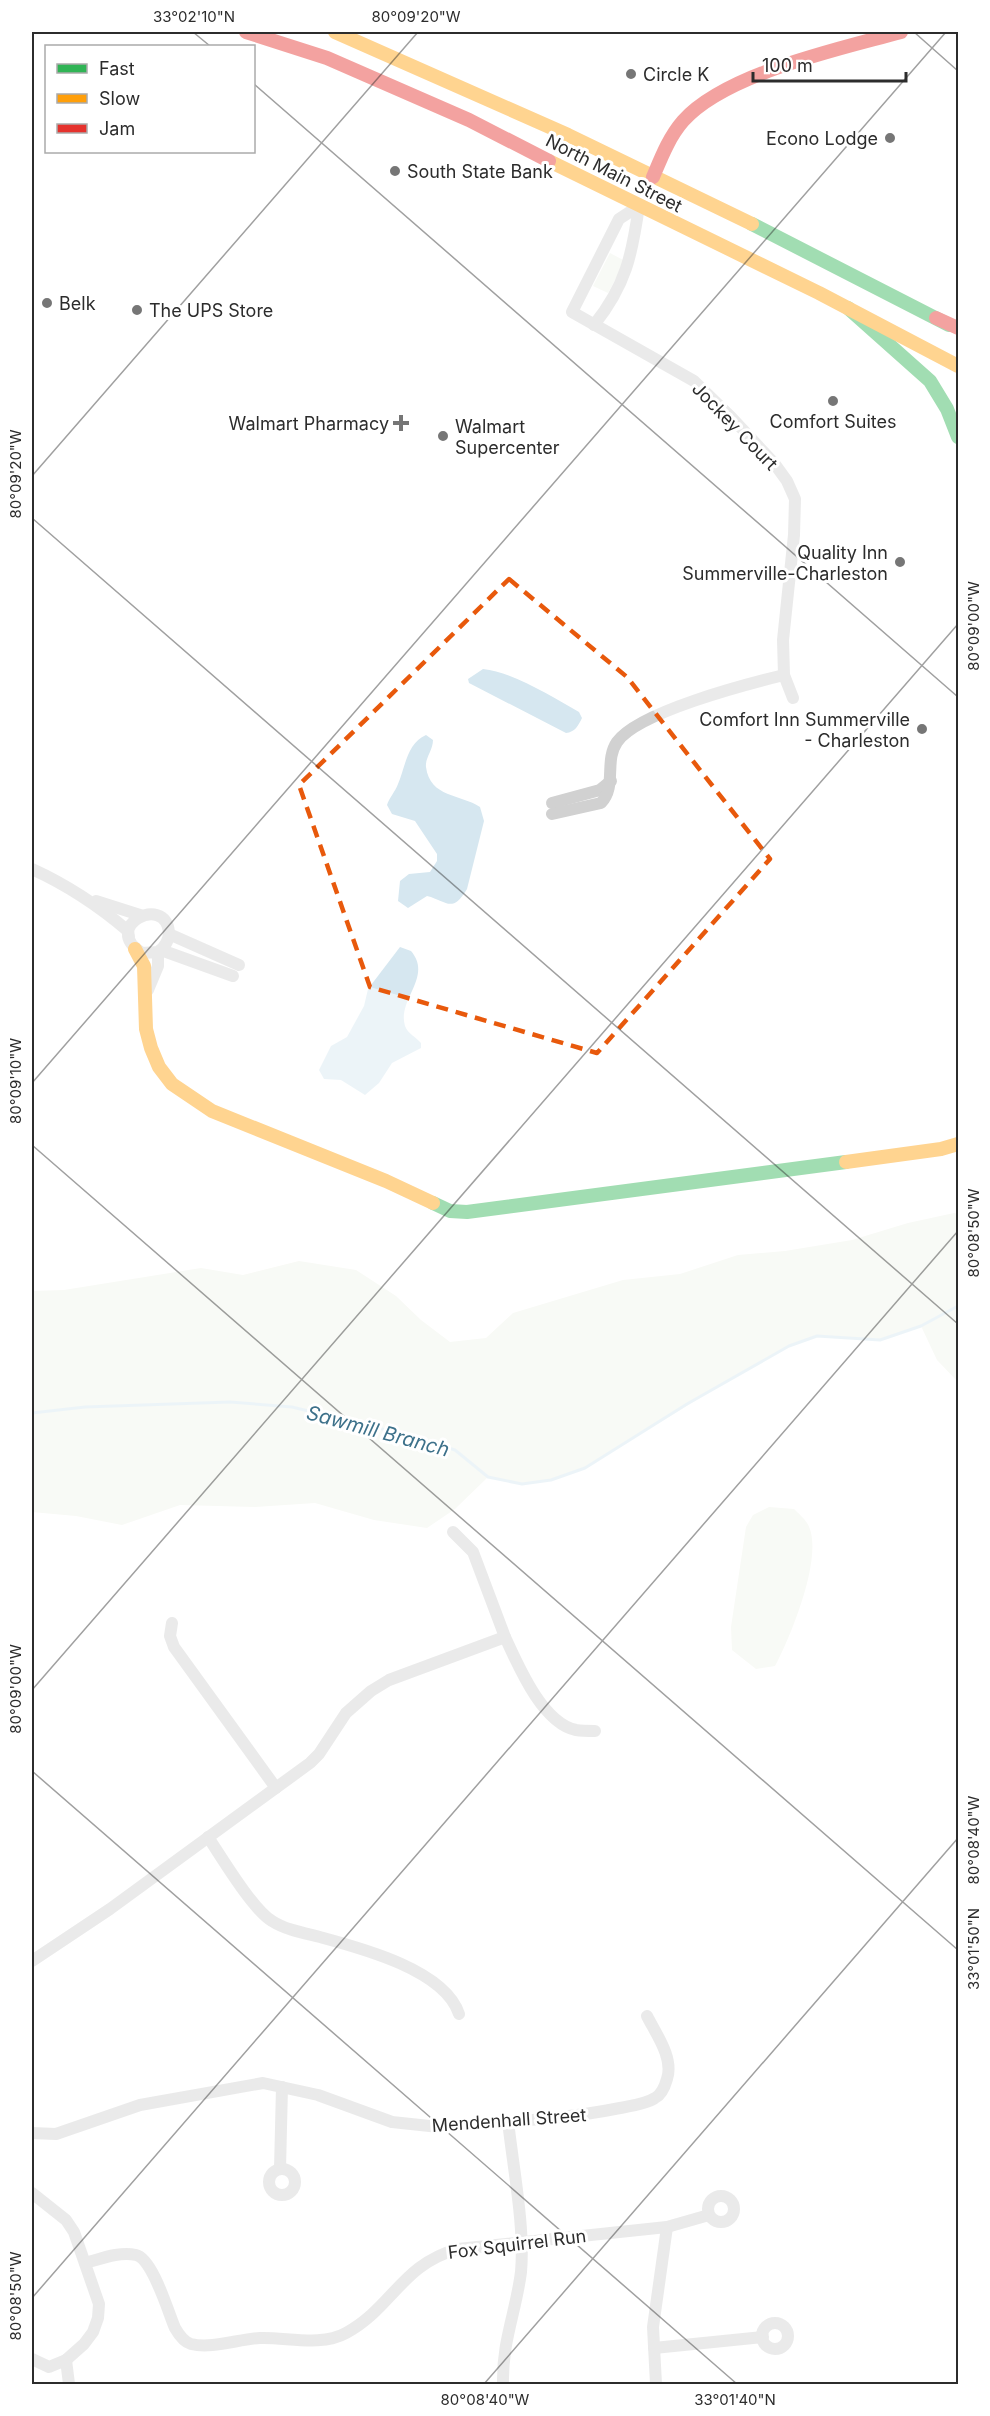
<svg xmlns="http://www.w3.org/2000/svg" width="990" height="2416" viewBox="0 0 990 2416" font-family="Inter,sans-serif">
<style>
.green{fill:#f0f3ea}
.water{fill:#d6e7f0}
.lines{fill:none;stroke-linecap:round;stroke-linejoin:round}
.stream{stroke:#d6e7f0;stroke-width:3}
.street{stroke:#d1d1d1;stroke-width:12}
.fast{stroke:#30b455;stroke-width:14}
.slow{stroke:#ff9f0a;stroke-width:14}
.jam{stroke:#e5322d;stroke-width:14}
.marked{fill:none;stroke:#e8590c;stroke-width:4.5;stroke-dasharray:12 8;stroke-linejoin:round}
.ticks{fill:none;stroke:#2c2c2c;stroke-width:1.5;stroke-opacity:0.45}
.poi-dot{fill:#767676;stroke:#fff;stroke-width:2}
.labels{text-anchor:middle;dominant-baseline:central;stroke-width:6;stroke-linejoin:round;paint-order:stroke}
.poi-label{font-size:18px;fill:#2c2c2c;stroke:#fff;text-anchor:start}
.street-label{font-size:18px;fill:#2c2c2c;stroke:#fff}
.water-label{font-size:20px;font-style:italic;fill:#3d718a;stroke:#fff}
.neatline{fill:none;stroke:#2c2c2c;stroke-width:2}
.ticks-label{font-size:15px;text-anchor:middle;fill:#2c2c2c}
</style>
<rect width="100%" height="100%" fill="#fff"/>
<g class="green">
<path d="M 610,253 L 625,261 L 608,293 L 593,286 Z"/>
<path d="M 954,1213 L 958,1214 L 958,1382 L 937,1360 L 921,1326 L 880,1340 L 817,1336 L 789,1346 L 744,1371 L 585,1468 L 551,1480 L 522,1484 L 488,1477 L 455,1509 L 427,1528 L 374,1520 L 315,1503 L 255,1507 L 180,1505 L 122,1525 L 76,1516 L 32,1512 L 32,1291 L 64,1290 L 201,1268 L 243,1275 L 299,1261 L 356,1270 L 396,1296 L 421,1320 L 450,1342 L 486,1338 L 513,1313 L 623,1280 L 680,1274 L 738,1255 L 785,1251 L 852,1240 L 908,1223 Z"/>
<path d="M 769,1507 L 794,1509 C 798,1513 804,1518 807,1523 C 826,1552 790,1638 775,1666 L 756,1669 L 732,1650 L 731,1627 L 746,1527 L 753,1515 Z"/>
</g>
<g class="water">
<path d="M 483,669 C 513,672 552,697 579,712 L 582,718 C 578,726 575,732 566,733 L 469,683 L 468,679 Z"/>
<path d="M 426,735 L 433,740 C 433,750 425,758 426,767 C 430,798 461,794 480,807 L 484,821 L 467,889 C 452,914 447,901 427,896 L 408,908 L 398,901 L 400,881 L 409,874 L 430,872 L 437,861 L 437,854 L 415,821 L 392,814 L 387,805 C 389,798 395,792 398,784 C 405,768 407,743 426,735 Z"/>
<path d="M 400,947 L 411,951 C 433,977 397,999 405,1026 C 408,1034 416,1037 421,1043 L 421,1048 L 392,1063 L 379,1083 L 365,1095 L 341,1080 L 324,1079 L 319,1070 L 331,1046 L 347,1037 L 364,1006 L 368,989 Z"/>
</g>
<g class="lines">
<path class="stream" d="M 32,1413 L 85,1407 L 230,1402 L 292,1407 L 415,1437 L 455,1450 L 488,1477 L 522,1484 L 551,1480 L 585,1468 L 687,1404 L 789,1346 L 817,1336 L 880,1340 L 921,1326 L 958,1306"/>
<g class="street">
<path d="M 639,206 L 619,219 L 572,312 L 694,381 L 731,417 L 774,463 L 787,481 L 795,499 L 794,535 L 783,640 L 784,675 L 793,698"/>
<path d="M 594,325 C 626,285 632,255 639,206"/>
<path d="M 552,803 L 600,790 L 611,781"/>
<path d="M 552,814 L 601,803 C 617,786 604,761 617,742 C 638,712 747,684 784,675"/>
<path d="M 32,869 C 67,885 99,906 128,931 L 129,937"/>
<path d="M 96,901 L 140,915"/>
<path d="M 169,934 L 239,965"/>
<path d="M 161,950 L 233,976"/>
<path d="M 148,990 L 158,966 L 158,952 C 165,947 169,941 169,932 C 165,893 100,927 142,953 L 158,952"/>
<path d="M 453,1532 L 473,1552 L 505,1637"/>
<path d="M 172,1623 L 170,1636 L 174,1647 L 276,1788"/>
<path d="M 208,1837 C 222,1858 253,1910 272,1921 C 286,1930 304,1933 320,1937 C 361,1948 445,1970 459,2014"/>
<path d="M 32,1961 L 110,1909 L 310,1763 L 319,1754 L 346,1713 L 371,1691 L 389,1680 L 505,1637 C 518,1665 542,1723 576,1730 C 582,1731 589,1731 595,1731"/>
<path d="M 32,2133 L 56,2134 L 140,2105 L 263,2083 L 318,2095 L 392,2122 L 439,2127 C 499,2122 561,2120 620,2108 C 631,2106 646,2104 655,2098 C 661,2095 665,2086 667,2079 C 674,2058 656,2034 647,2016"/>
<path d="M 280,2169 L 282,2087"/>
<circle cx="282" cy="2182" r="13"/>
<path d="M 32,2193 L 66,2220 L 74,2232 L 99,2304 L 98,2318 L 93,2332 L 84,2344 L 66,2360 L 49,2367 L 32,2359"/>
<circle cx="721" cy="2209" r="13"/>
<path d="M 85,2263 C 100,2259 120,2251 136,2255 C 153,2259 168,2312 175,2328 C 179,2335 184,2342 191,2344 C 212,2349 239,2339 260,2338 C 287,2337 321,2347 346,2333 C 392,2308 402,2264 458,2249 L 667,2227 L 709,2215"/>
<circle cx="775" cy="2336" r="13"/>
<path d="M 654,2348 L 763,2337"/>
<path d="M 66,2360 L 69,2384"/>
<path d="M 503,2384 C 502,2341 516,2312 521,2272 C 525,2227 513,2167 508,2121"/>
<path d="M 656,2384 L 653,2327 L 667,2227"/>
</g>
<g class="fast">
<path d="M 752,224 L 949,325"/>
<path d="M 848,308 L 930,381 L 947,409 L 958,437"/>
<path d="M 433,1203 L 450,1211 L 467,1212 L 846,1162"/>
</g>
<g class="slow">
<path d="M 335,32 L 568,135 L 752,224"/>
<path d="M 549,161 L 819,293 L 958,366"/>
<path d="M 135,949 L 144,966 L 146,1029 L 151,1048 L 159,1067 L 172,1084 L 212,1111 L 386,1181 L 433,1203"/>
<path d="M 846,1162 L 941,1149 L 958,1144"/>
</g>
<g class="jam">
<path d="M 246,32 L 327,58 L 469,120 L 549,161"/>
<path d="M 653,177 C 661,158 669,137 683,121 C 726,73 840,49 901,32"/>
<path d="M 936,318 L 958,328"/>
</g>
</g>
<path d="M0 0H990V2416H0ZM 509,579 L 627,677 L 770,859 L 597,1053 L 370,987 L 299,785 Z" fill="#fff" fill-opacity=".55" fill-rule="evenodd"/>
<path class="marked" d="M 509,579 L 627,677 L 770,859 L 597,1053 L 370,987 L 299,785 Z"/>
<path class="ticks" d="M 193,32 L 210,46M 914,32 L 958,71M 254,84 L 958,697M 32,476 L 418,32M 32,518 L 958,1324M 32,1083 L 946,32M 32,1145 L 958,1950M 32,1690 L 958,624M 32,1771 L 737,2384M 32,2298 L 958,1231M 484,2384 L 958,1838"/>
<g class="poi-dot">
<circle cx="631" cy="74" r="6"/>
<circle cx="890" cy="138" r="6"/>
<circle cx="395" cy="171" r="6"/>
<circle cx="47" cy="303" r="6"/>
<circle cx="137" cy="310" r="6"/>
<circle cx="833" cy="401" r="6"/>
<path d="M398 414h6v6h6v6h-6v6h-6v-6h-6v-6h6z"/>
<circle cx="443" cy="436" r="6"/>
<circle cx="900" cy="562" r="6"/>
<circle cx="922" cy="729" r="6"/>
</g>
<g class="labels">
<g class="poi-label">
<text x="643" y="74">Circle K</text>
<text x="878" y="138" text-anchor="end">Econo Lodge</text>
<text x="407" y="171">South State Bank</text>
<text x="59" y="303">Belk</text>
<text x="149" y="310">The UPS Store</text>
<text x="833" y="421" text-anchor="middle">Comfort Suites</text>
<text x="389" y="423" text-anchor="end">Walmart Pharmacy</text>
<text x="455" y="426">Walmart<tspan x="455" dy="21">Supercenter</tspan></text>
<text x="888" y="552" text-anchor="end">Quality Inn<tspan x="888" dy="21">Summerville-Charleston</tspan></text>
<text x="910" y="719" text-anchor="end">Comfort Inn Summerville<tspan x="910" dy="21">- Charleston</tspan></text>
</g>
<g class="street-label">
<text transform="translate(614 173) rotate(27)">North Main Street</text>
<text transform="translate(735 426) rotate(46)">Jockey Court</text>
<text transform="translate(509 2120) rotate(-4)">Mendenhall Street</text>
<text transform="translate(517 2244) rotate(-7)">Fox Squirrel Run</text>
</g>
<g class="water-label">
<text transform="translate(378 1431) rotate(15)">Sawmill Branch</text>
</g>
</g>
<rect width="990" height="2416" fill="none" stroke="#ffffff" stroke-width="66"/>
<rect x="45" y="45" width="210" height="108" fill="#ffffff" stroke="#ababab" stroke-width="1.5"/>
<rect x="57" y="64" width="30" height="9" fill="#30b455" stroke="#ababab" stroke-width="1.5"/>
<text x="99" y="75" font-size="18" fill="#2c2c2c">Fast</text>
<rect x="57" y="94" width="30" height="9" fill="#ff9f0a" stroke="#ababab" stroke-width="1.5"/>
<text x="99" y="105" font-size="18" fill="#2c2c2c">Slow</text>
<rect x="57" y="124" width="30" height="9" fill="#e5322d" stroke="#ababab" stroke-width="1.5"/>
<text x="99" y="135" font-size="18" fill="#2c2c2c">Jam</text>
<path d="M753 72v9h153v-9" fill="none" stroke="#2c2c2c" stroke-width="3"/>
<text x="762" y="72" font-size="18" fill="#2c2c2c" stroke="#ffffff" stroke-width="4.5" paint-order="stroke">100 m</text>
<rect x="33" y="33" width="924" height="2350" class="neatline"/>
<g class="ticks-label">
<text x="194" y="22">33°02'10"N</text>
<text x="416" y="22">80°09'20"W</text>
<text transform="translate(16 474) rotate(-90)" y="5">80°09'20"W</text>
<text transform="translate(974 626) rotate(-90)" y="5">80°09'00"W</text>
<text transform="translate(16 1081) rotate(-90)" y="5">80°09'10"W</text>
<text transform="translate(974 1233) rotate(-90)" y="5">80°08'50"W</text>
<text transform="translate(16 1689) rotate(-90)" y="5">80°09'00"W</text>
<text transform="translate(974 1840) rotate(-90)" y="5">80°08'40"W</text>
<text transform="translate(974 1949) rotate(-90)" y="5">33°01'50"N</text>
<text transform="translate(16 2296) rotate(-90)" y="5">80°08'50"W</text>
<text x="485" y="2405">80°08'40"W</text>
<text x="735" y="2405">33°01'40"N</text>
</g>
</svg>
